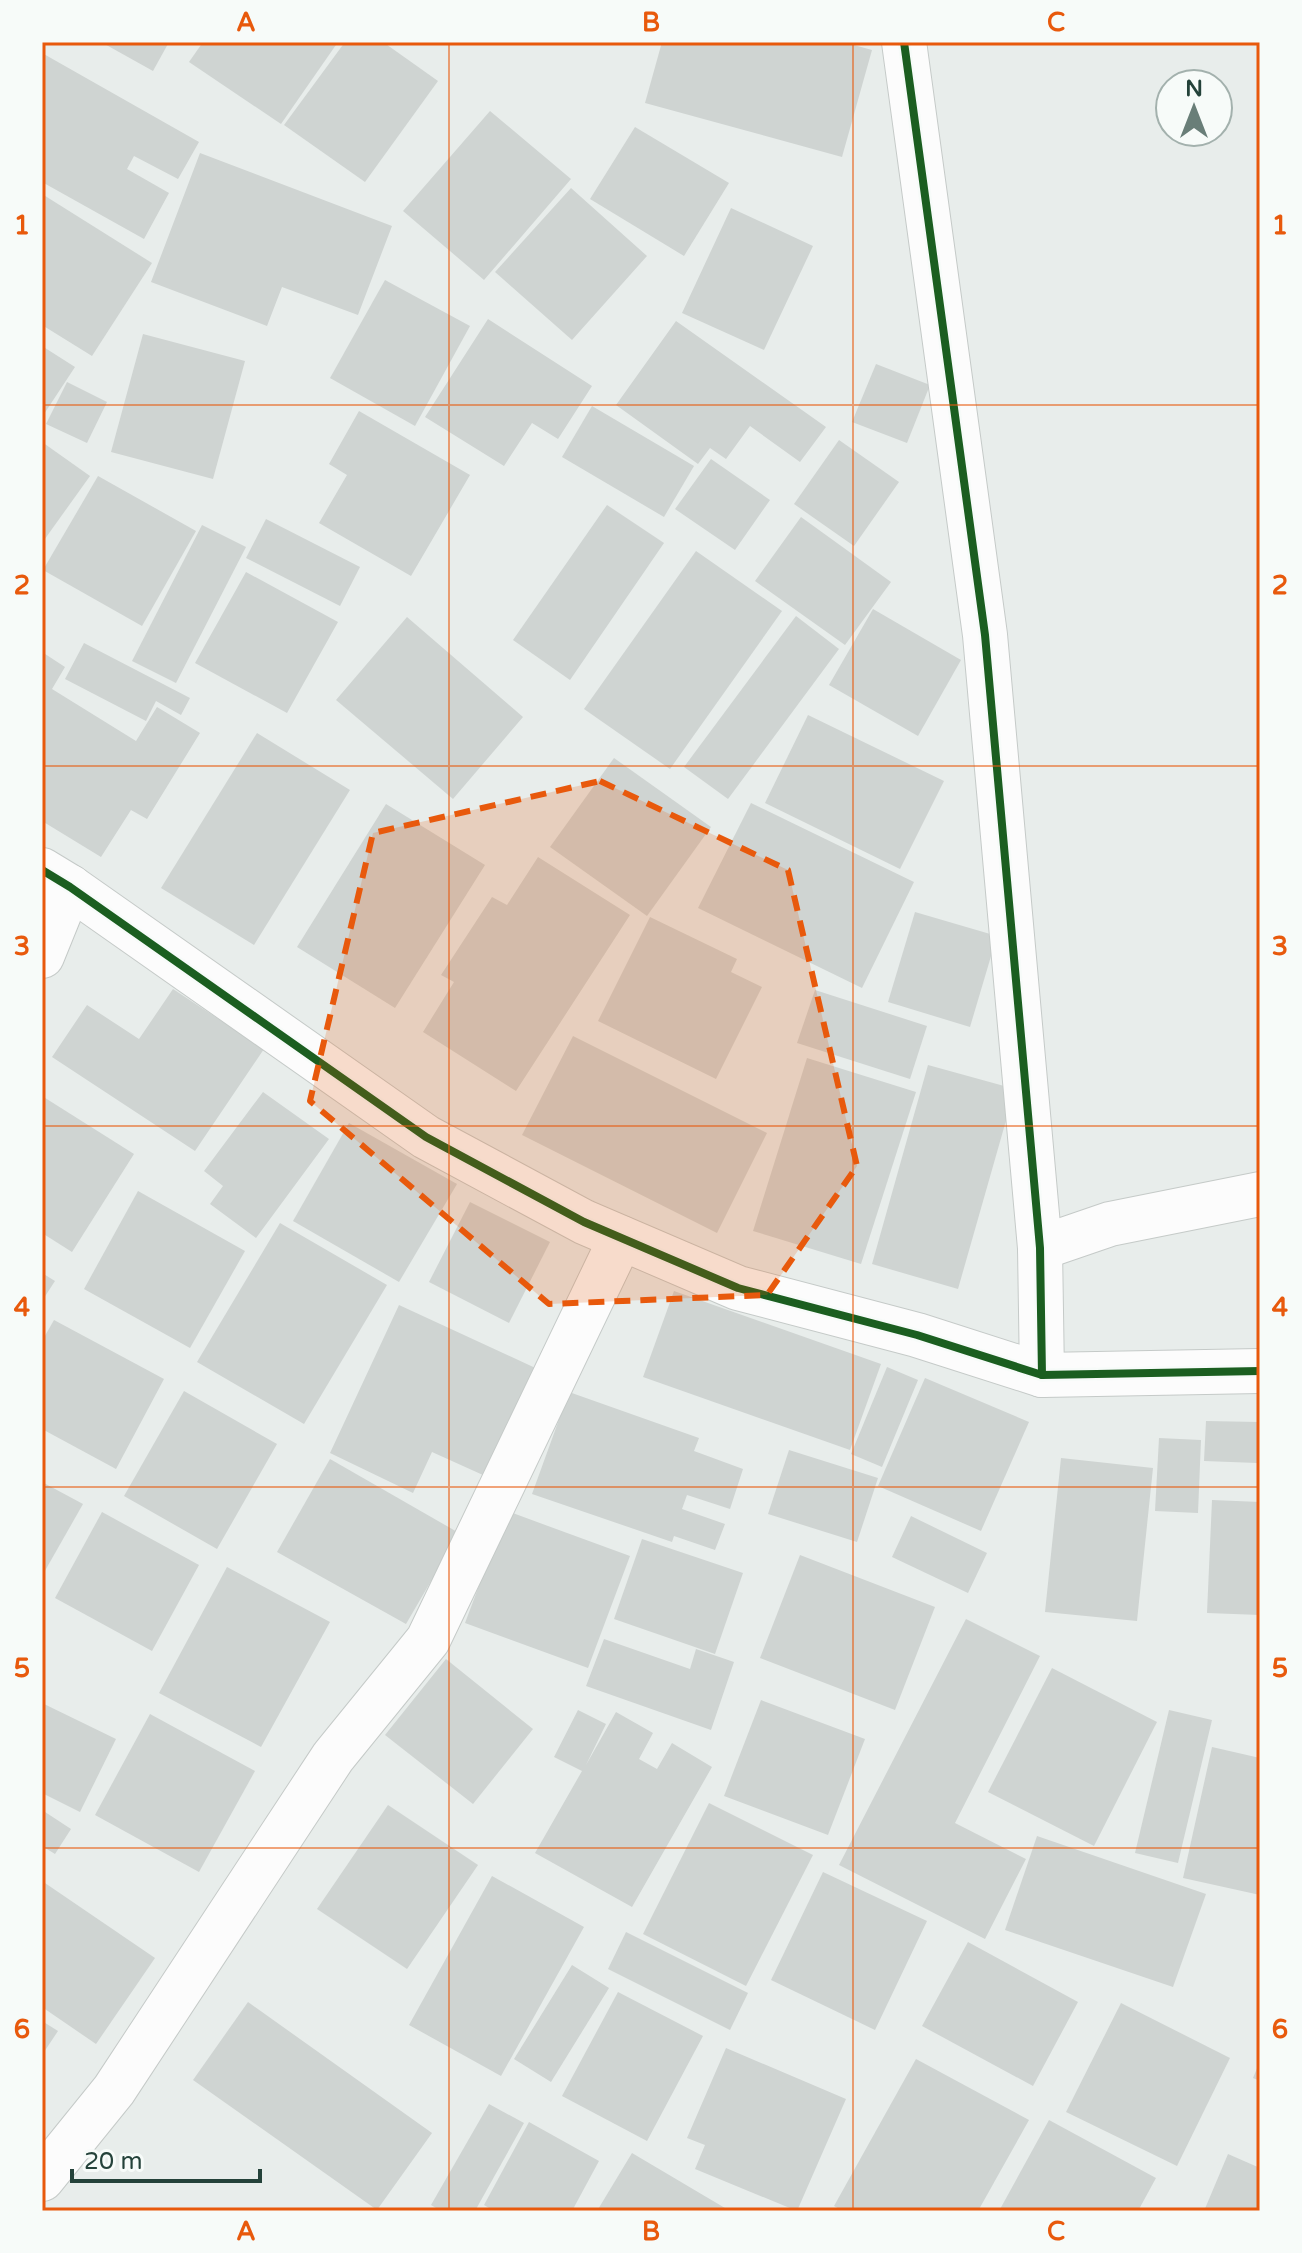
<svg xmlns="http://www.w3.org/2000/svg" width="1302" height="2253" viewBox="0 0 1302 2253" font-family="'Varela Round',sans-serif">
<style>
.building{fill:#cfd4d2}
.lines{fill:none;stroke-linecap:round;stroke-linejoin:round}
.minor-casing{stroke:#c5cac8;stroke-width:46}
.minor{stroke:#fcfcfc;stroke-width:44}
.cycleway-casing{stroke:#f7fbf9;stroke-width:13}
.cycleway{stroke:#1b5e20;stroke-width:8}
.marked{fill:#e8590c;fill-opacity:0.2;stroke:#e8590c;stroke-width:6;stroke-dasharray:16 10;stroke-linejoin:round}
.grid{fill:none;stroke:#e8590c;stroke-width:2;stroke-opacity:0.55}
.neatline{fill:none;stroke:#e8590c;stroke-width:3}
.grid-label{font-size:26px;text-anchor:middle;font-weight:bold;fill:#e8590c}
</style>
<rect width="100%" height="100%" fill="#e8edeb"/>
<g class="building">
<path d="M 101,42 L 169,42 L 153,71 Z"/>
<path d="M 203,42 L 338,42 L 281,124 L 189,62 Z"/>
<path d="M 345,42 L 383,42 L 438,81 L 365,182 L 284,125 Z"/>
<path d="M 662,42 L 843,42 L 872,50 L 842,157 L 645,103 Z"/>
<path d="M 42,53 L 199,142 L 178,179 L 134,156 L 127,169 L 169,193 L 144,239 L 42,182 Z"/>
<path d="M 490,111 L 571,179 L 484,280 L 403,211 Z"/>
<path d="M 635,127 L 729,183 L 684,256 L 590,199 Z"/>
<path d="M 200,153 L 392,226 L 358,315 L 282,287 L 267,326 L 151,282 Z"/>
<path d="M 571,188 L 647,256 L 572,340 L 495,272 Z"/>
<path d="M 42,194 L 152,263 L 92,356 L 42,325 Z"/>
<path d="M 731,208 L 813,246 L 764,350 L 682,313 Z"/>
<path d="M 385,280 L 470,326 L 415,426 L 330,378 Z"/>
<path d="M 488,319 L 592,386 L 558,439 L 532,423 L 504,466 L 425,417 Z"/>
<path d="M 676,321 L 826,427 L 800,462 L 750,426 L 726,459 L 710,448 L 698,464 L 616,405 Z"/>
<path d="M 143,334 L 245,361 L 213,479 L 111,452 Z"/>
<path d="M 42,346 L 75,367 L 44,414 L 42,413 Z"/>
<path d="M 876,364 L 930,385 L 907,443 L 852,422 Z"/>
<path d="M 67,382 L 107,402 L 87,443 L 46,424 Z"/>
<path d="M 592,406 L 694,466 L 664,517 L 562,457 Z"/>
<path d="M 359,411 L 470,475 L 411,576 L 319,523 L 347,475 L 329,464 Z"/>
<path d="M 839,440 L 899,482 L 854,546 L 794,504 Z"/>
<path d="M 42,442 L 90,476 L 42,543 Z"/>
<path d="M 711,459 L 770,500 L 735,550 L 675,509 Z"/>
<path d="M 98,476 L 196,531 L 142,626 L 43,570 Z"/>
<path d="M 607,505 L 664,543 L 570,680 L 513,640 Z"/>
<path d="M 801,517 L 891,582 L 845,645 L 755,581 Z"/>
<path d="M 266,519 L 360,567 L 340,606 L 246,558 Z"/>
<path d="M 202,525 L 246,547 L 176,683 L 132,661 Z"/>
<path d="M 696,551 L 782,611 L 670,769 L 584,709 Z"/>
<path d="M 246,572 L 338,622 L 287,713 L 195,663 Z"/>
<path d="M 873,609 L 961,660 L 918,736 L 829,685 Z"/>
<path d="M 796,616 L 839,649 L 728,799 L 684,767 Z"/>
<path d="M 407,617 L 523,717 L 453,799 L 336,700 Z"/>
<path d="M 84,643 L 190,698 L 181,715 L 156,701 L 146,721 L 65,679 Z"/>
<path d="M 42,652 L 65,667 L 52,689 L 136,741 L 157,707 L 200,733 L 147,819 L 131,810 L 101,857 L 42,821 Z"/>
<path d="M 808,715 L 944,781 L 900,869 L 765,803 Z"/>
<path d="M 257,733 L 350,790 L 254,945 L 161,888 Z"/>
<path d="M 614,758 L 711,827 L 647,916 L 550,847 Z"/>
<path d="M 751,803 L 914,882 L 862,988 L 698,908 Z"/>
<path d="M 386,804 L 485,865 L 395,1008 L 297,947 Z"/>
<path d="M 538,857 L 630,915 L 516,1091 L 423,1032 L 454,982 L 441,975 L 492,897 L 507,905 Z"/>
<path d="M 915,912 L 997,936 L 970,1027 L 888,1002 Z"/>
<path d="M 650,917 L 737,959 L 731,972 L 762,987 L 716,1079 L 598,1021 Z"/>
<path d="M 173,989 L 264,1049 L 195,1151 L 52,1057 L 87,1005 L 139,1039 Z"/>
<path d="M 815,990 L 927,1026 L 910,1079 L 797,1043 Z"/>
<path d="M 573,1036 L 767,1133 L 717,1233 L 522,1135 Z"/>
<path d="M 807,1058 L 916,1092 L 861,1264 L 753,1231 Z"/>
<path d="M 928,1065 L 1015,1089 L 958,1289 L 872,1264 Z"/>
<path d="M 263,1092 L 329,1139 L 256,1238 L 210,1204 L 223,1186 L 204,1171 Z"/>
<path d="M 42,1096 L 134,1154 L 72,1252 L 42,1233 Z"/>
<path d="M 349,1123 L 457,1184 L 399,1282 L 293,1221 Z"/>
<path d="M 138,1191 L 245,1251 L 190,1348 L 84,1289 Z"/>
<path d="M 470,1202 L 550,1242 L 509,1323 L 429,1282 Z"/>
<path d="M 280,1223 L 387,1285 L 304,1424 L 197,1362 Z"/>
<path d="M 42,1273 L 55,1281 L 42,1301 Z"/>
<path d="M 674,1291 L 881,1364 L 850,1450 L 643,1377 Z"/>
<path d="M 399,1305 L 544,1372 L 494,1480 L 432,1452 L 413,1493 L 330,1453 Z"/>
<path d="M 54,1320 L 164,1379 L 116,1469 L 42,1429 L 42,1341 Z"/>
<path d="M 887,1367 L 918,1380 L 882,1467 L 851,1454 Z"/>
<path d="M 925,1378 L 1029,1422 L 981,1531 L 878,1486 Z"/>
<path d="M 184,1391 L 277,1444 L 217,1549 L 124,1496 Z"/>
<path d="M 569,1392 L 699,1438 L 694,1451 L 743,1469 L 730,1509 L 687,1495 L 682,1509 L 725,1524 L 715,1550 L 674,1536 L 672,1542 L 532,1494 Z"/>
<path d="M 1206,1421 L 1259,1422 L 1257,1463 L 1204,1461 Z"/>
<path d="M 1159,1438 L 1201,1440 L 1198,1513 L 1155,1511 Z"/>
<path d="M 789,1450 L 878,1478 L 857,1542 L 768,1514 Z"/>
<path d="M 1061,1458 L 1153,1468 L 1137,1621 L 1045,1612 Z"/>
<path d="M 330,1459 L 459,1533 L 406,1624 L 277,1552 Z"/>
<path d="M 42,1482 L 83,1504 L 42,1576 Z"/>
<path d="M 1212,1500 L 1260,1502 L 1260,1615 L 1207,1613 Z"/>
<path d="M 507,1511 L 630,1556 L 588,1668 L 465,1623 Z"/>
<path d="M 102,1512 L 199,1565 L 152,1651 L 55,1598 Z"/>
<path d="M 911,1516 L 987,1553 L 968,1593 L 892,1557 Z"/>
<path d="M 642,1539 L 743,1573 L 715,1654 L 614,1619 Z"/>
<path d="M 800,1555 L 935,1607 L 895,1710 L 760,1658 Z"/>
<path d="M 227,1567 L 330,1622 L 261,1747 L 159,1693 Z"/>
<path d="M 966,1619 L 1040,1656 L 955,1823 L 1026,1859 L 985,1939 L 839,1865 Z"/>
<path d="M 604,1639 L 690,1669 L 696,1649 L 734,1662 L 711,1730 L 586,1686 Z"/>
<path d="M 446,1659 L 533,1729 L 473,1804 L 385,1735 Z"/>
<path d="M 1052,1668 L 1157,1722 L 1094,1846 L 988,1792 Z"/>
<path d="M 761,1700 L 865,1739 L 828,1835 L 724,1796 Z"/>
<path d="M 42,1703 L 116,1739 L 80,1812 L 42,1793 Z"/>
<path d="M 578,1710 L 606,1724 L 586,1765 L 616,1712 L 653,1733 L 639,1759 L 657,1769 L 672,1743 L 712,1767 L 632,1907 L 535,1853 L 582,1771 L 554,1757 Z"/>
<path d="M 1169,1710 L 1212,1720 L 1178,1863 L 1135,1853 Z"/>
<path d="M 150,1714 L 255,1771 L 199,1872 L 95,1815 Z"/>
<path d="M 1212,1747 L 1260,1758 L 1260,1895 L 1183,1878 Z"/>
<path d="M 709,1803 L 813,1855 L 746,1986 L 643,1934 Z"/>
<path d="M 388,1805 L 478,1865 L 407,1969 L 317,1909 Z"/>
<path d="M 42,1810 L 71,1829 L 55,1854 L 42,1846 Z"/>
<path d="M 1037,1836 L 1206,1894 L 1173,1987 L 1005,1930 Z"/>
<path d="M 823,1872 L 927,1921 L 875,2030 L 771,1980 Z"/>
<path d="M 492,1876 L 584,1927 L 501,2076 L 409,2025 Z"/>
<path d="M 42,1881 L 155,1958 L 96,2044 L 42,2007 Z"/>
<path d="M 626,1932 L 748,1993 L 730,2030 L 608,1969 Z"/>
<path d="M 968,1942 L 1078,2002 L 1033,2086 L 922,2026 Z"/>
<path d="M 572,1965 L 609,1988 L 551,2082 L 514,2059 Z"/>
<path d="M 618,1992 L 703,2036 L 647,2141 L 562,2096 Z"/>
<path d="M 248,2002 L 432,2133 L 377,2210 L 193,2080 Z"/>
<path d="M 1121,2003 L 1230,2058 L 1177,2166 L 1066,2112 Z"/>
<path d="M 42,2021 L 58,2031 L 42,2055 Z"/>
<path d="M 726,2048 L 846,2099 L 797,2211 L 695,2169 L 705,2145 L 687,2138 Z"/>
<path d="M 916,2059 L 1029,2120 L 978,2211 L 843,2211 L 834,2206 Z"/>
<path d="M 1260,2061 L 1260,2081 L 1253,2078 Z"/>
<path d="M 489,2104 L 524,2123 L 475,2211 L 441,2211 L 431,2205 Z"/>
<path d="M 1049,2120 L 1156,2178 L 1138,2211 L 999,2211 Z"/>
<path d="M 529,2122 L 599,2161 L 572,2211 L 494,2211 L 484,2205 Z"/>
<path d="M 632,2153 L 730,2211 L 597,2211 Z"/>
<path d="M 1228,2154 L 1260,2168 L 1260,2211 L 1204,2211 Z"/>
</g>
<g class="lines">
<g class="minor-casing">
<g id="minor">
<path d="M 904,42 L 985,635 L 1040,1248 L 1042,1375"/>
<path d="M 42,870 L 70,887 L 426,1137 L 584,1222 L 738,1288 L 917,1335 L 1042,1375 L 1260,1371"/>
<path d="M 42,956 L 70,887"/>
<path d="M 1040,1248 L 1110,1224 L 1260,1194"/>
<path d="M 42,2179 L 114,2090 L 333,1757 L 428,1640 L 621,1238"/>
</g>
</g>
<use href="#minor" class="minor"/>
<g class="cycleway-casing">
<g id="cycleway">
<path d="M 904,42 L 985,635 L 1040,1248 L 1042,1375"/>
<path d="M 42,870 L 70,887 L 426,1137 L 584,1222 L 738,1288 L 917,1335 L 1042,1375 L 1260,1371"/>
</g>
</g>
<use href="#cycleway" class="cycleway"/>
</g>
<path class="marked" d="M 600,781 L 788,870 L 857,1166 L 767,1295 L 549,1304 L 310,1101 L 373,833 Z"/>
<path class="grid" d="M 449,42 L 449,2211M 853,42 L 853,2211M 42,405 L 1260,405M 42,766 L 1260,766M 42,1126 L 1260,1126M 42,1487 L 1260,1487M 42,1848 L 1260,1848"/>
<rect width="1302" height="2253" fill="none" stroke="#f7fbf9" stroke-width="88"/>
<g transform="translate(1194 108)"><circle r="38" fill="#f7fbf9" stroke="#a3b1ad" stroke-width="2"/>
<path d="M0-6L14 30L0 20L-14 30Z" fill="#697e78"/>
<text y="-12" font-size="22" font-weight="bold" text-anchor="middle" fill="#24423a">N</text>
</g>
<path d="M72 2169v12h188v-12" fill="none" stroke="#24423a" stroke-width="4"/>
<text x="84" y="2169" font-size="24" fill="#24423a" stroke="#f7fbf9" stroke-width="6" paint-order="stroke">20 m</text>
<rect x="44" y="44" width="1214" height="2165" class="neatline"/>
<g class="grid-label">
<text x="246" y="31">A</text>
<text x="651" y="31">B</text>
<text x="1056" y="31">C</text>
<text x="22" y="234">1</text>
<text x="1280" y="234">1</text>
<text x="22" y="594">2</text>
<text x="1280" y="594">2</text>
<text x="22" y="955">3</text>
<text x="1280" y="955">3</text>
<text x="22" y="1316">4</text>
<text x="1280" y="1316">4</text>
<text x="22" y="1677">5</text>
<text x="1280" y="1677">5</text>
<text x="22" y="2038">6</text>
<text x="1280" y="2038">6</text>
<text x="246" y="2240">A</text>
<text x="651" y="2240">B</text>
<text x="1056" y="2240">C</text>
</g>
</svg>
